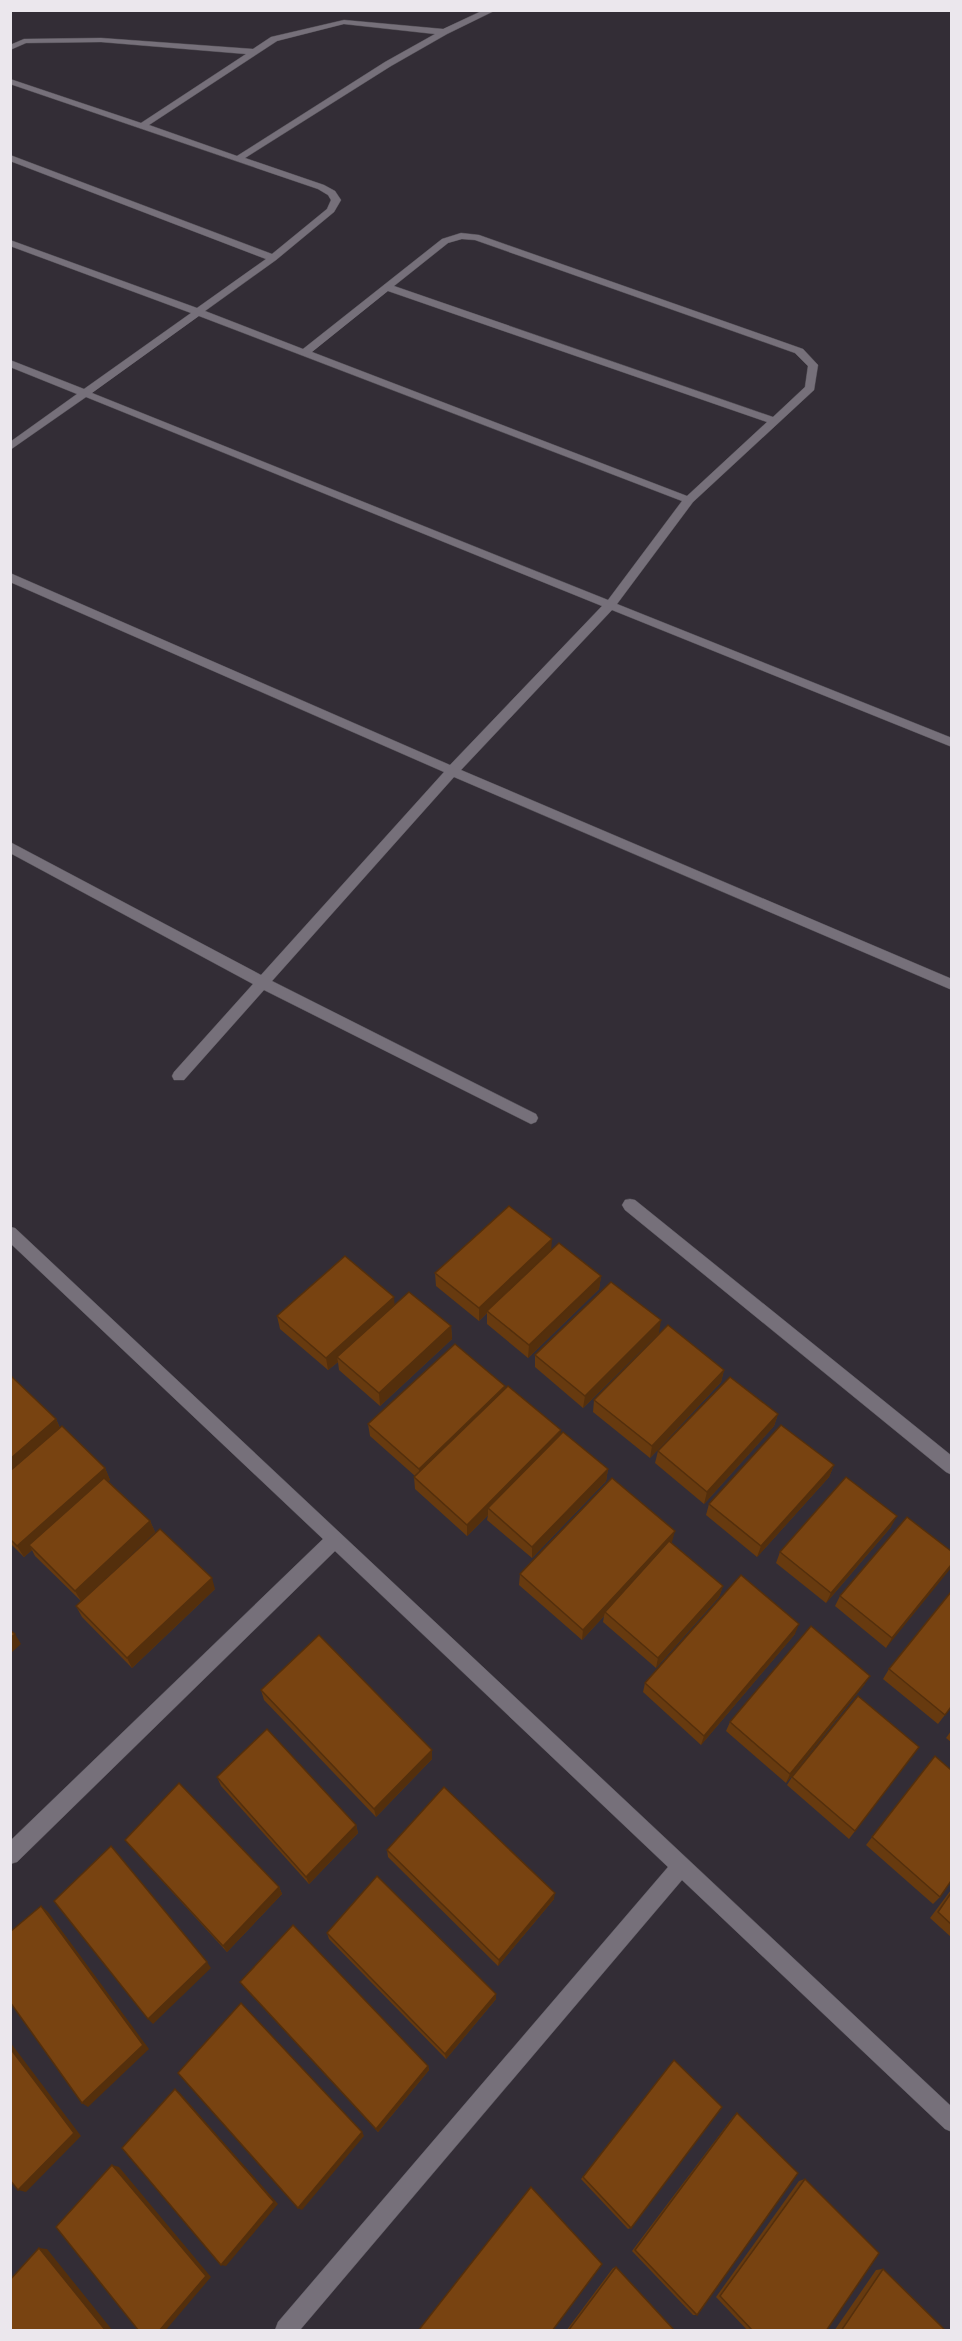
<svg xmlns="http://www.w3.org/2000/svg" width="962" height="2341" viewBox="0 0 962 2341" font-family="'Work Sans',sans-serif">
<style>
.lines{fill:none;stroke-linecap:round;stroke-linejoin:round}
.street-casing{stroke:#504c53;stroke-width:1}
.street{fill:#76707a;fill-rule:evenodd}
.wall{fill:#673a0f}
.shaded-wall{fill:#542f0c}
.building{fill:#784311;stroke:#542f0c;stroke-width:1.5}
</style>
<rect width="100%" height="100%" fill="#332d36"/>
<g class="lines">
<g class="street-casing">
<g id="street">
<path d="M 484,10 L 496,10 L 447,34 L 391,66 L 245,158 L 324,185 L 335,191 L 341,200 L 334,212 L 276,260 L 205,311 L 303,349 L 442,239 L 461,233 L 479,235 L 803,349 L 818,365 L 814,390 L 693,502 L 617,604 L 952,738 L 952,747 L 612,610 L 461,770 L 952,979 L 952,990 L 454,777 L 272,981 L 536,1114 L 538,1118 L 536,1122 L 531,1124 L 264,990 L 184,1080 L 174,1080 L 172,1076 L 174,1072 L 253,984 L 10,853 L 10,842 L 261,975 L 444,772 L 10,582 L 10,573 L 450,765 L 602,606 L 86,397 L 10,450 L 10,442 L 77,394 L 10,367 L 10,360 L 84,389 L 191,313 L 10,246 L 10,240 L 197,308 L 266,259 L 10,161 L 10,155 L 272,254 L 327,209 L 331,200 L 328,195 L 318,189 L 10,84 L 10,79 L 141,123 L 246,54 L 101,42 L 26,43 L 10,50 L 10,45 L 24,39 L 101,38 L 253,49 L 271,37 L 344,20 L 443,29 ZM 344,24 L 435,34 L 385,62 L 237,156 L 149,125 L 277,41 ZM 462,239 L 475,240 L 795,353 L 808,366 L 805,387 L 773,417 L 394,286 L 448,243 ZM 388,291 L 767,422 L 687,496 L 312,352 ZM 199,316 L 682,501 L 608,600 L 92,393 Z"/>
<path d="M 630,1199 L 635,1200 L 952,1456 L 952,1475 L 946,1472 L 625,1210 L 622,1205 L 625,1200 Z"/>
<path d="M 10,1227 L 15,1228 L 952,2107 L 952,2132 L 945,2129 L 682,1880 L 300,2330 L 275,2330 L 278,2322 L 668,1867 L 335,1551 L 17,1862 L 10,1864 L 10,1841 L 323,1539 L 10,1243 Z"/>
</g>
</g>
<use href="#street" class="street"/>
</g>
<g class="wall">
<path d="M 551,1251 L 601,1276 L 599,1289 L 528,1358 L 487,1324 L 487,1313 L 479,1321 L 436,1286 L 435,1273 Z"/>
<path d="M 394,1297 L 394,1305 L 451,1326 L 452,1339 L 380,1406 L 339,1370 L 338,1362 L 328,1370 L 280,1329 L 277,1316 Z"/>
<path d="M 659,1333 L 583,1408 L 535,1367 L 535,1355 Z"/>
<path d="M 724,1370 L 721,1382 L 650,1458 L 593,1412 L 594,1400 Z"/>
<path d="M 10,1376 L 56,1419 L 60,1428 L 105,1468 L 110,1480 L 108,1481 L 150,1521 L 155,1532 L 81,1601 L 35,1556 L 32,1550 L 24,1557 L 10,1543 Z"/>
<path d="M 505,1389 L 560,1435 L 608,1469 L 606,1481 L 532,1558 L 487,1520 L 488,1515 L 467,1536 L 415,1489 L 414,1477 L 415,1476 L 370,1436 L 368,1424 Z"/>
<path d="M 778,1414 L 774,1426 L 704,1504 L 655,1463 L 658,1451 Z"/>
<path d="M 834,1465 L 829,1477 L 757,1557 L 706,1515 L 709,1504 Z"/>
<path d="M 891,1527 L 826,1603 L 776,1563 L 780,1552 Z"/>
<path d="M 672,1542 L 672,1543 L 723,1586 L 719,1597 L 656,1668 L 603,1622 L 604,1616 L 582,1640 L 519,1585 L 520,1574 Z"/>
<path d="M 951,1551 L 886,1648 L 835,1606 L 840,1596 Z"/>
<path d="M 215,1589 L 132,1668 L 82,1617 L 76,1606 Z"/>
<path d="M 795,1634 L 701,1745 L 643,1692 L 645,1683 Z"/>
<path d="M 889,1669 L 951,1707 L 938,1724 L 883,1679 Z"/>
<path d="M 870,1676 L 864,1685 L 786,1783 L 726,1731 L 730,1722 Z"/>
<path d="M 261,1690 L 432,1759 L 376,1817 L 264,1700 Z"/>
<path d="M 951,1731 L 951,1742 L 946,1738 Z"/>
<path d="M 919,1747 L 849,1839 L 787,1785 L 792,1777 Z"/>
<path d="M 935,1756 L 940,1897 L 933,1904 L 866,1845 Z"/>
<path d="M 217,1777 L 356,1825 L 358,1833 L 309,1884 L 221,1786 Z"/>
<path d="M 125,1840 L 279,1887 L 282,1894 L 227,1952 L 131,1847 Z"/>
<path d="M 387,1850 L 554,1899 L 498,1966 L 388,1857 Z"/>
<path d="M 951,1890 L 951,1937 L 930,1918 Z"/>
<path d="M 327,1933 L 496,1999 L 446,2059 L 329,1939 Z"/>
<path d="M 240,1982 L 428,2066 L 429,2070 L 378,2132 L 244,1987 Z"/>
<path d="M 674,2060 L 631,2228 L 628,2229 L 581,2179 Z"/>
<path d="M 737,2113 L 697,2315 L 693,2315 L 632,2251 L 733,2117 Z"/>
<path d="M 805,2179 L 826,2331 L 748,2331 L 716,2297 L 799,2181 Z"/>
<path d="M 616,2267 L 675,2331 L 566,2331 L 613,2268 Z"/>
<path d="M 883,2269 L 946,2331 L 834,2331 L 876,2270 Z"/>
</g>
<g class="shaded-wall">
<path d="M 552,1239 L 551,1253 L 487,1311 L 487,1313 L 479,1321 L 479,1308 Z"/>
<path d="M 601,1276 L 599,1289 L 528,1358 L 529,1345 Z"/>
<path d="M 394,1297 L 395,1310 L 337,1357 L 338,1362 L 328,1370 L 326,1358 Z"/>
<path d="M 661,1320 L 659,1333 L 583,1408 L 585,1396 Z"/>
<path d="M 451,1326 L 452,1339 L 380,1406 L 379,1393 Z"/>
<path d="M 724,1370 L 721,1382 L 650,1458 L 652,1446 Z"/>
<path d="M 505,1386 L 505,1399 L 420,1480 L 419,1469 Z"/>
<path d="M 778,1414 L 774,1426 L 704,1504 L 707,1492 Z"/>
<path d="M 56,1419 L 61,1431 L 10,1476 L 10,1459 Z"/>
<path d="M 561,1430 L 560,1442 L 488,1508 L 488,1515 L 467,1536 L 467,1525 Z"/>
<path d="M 834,1465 L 829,1477 L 757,1557 L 761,1546 Z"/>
<path d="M 105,1468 L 110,1480 L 33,1549 L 29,1545 L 32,1550 L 24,1557 L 17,1546 Z"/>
<path d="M 608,1469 L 606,1481 L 532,1558 L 532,1547 Z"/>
<path d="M 897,1516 L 891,1527 L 826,1603 L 831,1593 Z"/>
<path d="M 150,1521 L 155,1532 L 81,1601 L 75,1591 Z"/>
<path d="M 675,1531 L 672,1542 L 607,1613 L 605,1612 L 604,1616 L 582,1640 L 583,1630 Z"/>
<path d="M 951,1565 L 951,1568 L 886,1648 L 892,1638 Z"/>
<path d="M 212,1578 L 215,1589 L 132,1668 L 127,1658 Z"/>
<path d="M 723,1586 L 719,1597 L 656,1668 L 658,1658 Z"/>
<path d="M 799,1624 L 795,1634 L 701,1745 L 704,1736 Z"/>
<path d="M 15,1634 L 21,1644 L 10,1654 L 10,1638 Z"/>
<path d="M 870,1676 L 864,1685 L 786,1783 L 790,1774 Z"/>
<path d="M 432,1750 L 432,1759 L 376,1817 L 374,1809 Z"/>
<path d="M 356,1825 L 358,1833 L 309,1884 L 306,1877 Z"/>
<path d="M 279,1887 L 282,1894 L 227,1952 L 223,1946 Z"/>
<path d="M 555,1893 L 554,1899 L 498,1966 L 499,1960 Z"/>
<path d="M 41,1906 L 48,1912 L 149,2049 L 88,2107 L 82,2103 Z"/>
<path d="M 207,1962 L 211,1968 L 153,2024 L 148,2019 Z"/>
<path d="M 496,1994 L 496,1999 L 446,2059 L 445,2054 Z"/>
<path d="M 10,2042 L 81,2136 L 26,2192 L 18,2190 Z"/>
<path d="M 428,2066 L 429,2070 L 378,2132 L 376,2129 Z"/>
<path d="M 175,2089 L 180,2093 L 278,2204 L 226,2266 L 221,2265 Z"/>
<path d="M 362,2132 L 364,2136 L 302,2210 L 298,2208 Z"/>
<path d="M 112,2165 L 119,2167 L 211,2277 L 165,2331 L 159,2331 Z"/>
<path d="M 39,2248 L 47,2249 L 113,2331 L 106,2331 Z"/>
</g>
<g class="building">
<path d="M 509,1206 L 552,1239 L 479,1308 L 435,1273 Z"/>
<path d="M 559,1243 L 601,1276 L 529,1345 L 487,1311 Z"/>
<path d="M 345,1256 L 394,1297 L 326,1358 L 277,1316 Z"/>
<path d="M 611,1282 L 661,1320 L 585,1396 L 535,1355 Z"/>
<path d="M 409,1292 L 451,1326 L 379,1393 L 337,1357 Z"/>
<path d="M 668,1325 L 724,1370 L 652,1446 L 594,1400 Z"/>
<path d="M 455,1344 L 505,1386 L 419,1469 L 368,1424 Z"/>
<path d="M 12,1377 L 56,1419 L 10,1459 L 10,1378 Z"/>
<path d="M 730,1377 L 778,1414 L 707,1492 L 658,1451 Z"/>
<path d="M 508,1386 L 561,1430 L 467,1525 L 414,1477 Z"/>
<path d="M 781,1425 L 834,1465 L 761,1546 L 709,1504 Z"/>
<path d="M 62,1426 L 105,1468 L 17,1546 L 10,1539 L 10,1471 Z"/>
<path d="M 563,1432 L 608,1469 L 532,1547 L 488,1508 Z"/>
<path d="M 846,1477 L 897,1516 L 831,1593 L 780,1552 Z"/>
<path d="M 104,1478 L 150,1521 L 75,1591 L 29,1545 Z"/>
<path d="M 612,1478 L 675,1531 L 583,1630 L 520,1574 Z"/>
<path d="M 907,1517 L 951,1551 L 951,1565 L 892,1638 L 840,1596 Z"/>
<path d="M 160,1529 L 212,1578 L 127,1658 L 76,1606 Z"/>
<path d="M 669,1541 L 723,1586 L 658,1658 L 605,1612 Z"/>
<path d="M 741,1575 L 799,1624 L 704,1736 L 645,1683 Z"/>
<path d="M 951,1592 L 951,1707 L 945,1715 L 889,1669 Z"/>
<path d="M 811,1626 L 870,1676 L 790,1774 L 730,1722 Z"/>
<path d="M 10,1630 L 15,1634 L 10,1638 Z"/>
<path d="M 319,1635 L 432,1750 L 374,1809 L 261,1690 Z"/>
<path d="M 858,1696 L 919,1747 L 855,1831 L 792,1777 Z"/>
<path d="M 267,1729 L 356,1825 L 306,1877 L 217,1777 Z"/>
<path d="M 935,1756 L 951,1770 L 951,1881 L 940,1897 L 872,1837 Z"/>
<path d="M 179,1783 L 279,1887 L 223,1946 L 125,1840 Z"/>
<path d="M 444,1787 L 555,1893 L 499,1960 L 387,1850 Z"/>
<path d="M 111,1846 L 207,1962 L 148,2019 L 54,1901 Z"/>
<path d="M 377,1876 L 496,1994 L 445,2054 L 327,1933 Z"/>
<path d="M 951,1893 L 951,1924 L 938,1912 Z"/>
<path d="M 41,1906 L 143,2045 L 82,2103 L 10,2002 L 10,1932 Z"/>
<path d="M 293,1925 L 428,2066 L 376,2129 L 240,1982 Z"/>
<path d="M 241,2003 L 362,2132 L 298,2208 L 178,2073 Z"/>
<path d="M 10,2048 L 74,2133 L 18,2190 L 10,2180 Z"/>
<path d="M 674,2060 L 722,2107 L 631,2228 L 583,2177 Z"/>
<path d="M 175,2089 L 274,2202 L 221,2265 L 122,2148 Z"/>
<path d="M 737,2113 L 798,2173 L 697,2315 L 635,2250 Z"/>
<path d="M 112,2165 L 206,2276 L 159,2331 L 139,2331 L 56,2227 Z"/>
<path d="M 805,2179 L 879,2253 L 826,2331 L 753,2331 L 720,2296 Z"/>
<path d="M 531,2187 L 602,2264 L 552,2331 L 418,2331 Z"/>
<path d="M 39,2248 L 106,2331 L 10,2331 L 10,2280 Z"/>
<path d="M 616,2267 L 675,2331 L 568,2331 Z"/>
<path d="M 883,2269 L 946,2331 L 841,2331 Z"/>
</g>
<rect width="962" height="2341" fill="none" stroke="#ebe7ed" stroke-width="24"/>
</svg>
